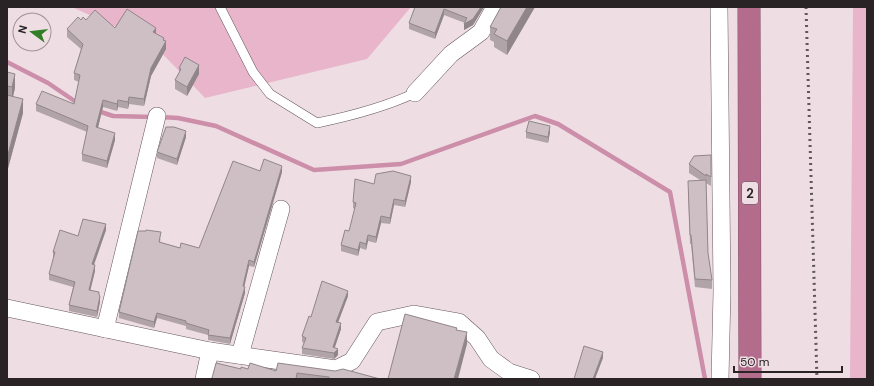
<svg xmlns="http://www.w3.org/2000/svg" width="874" height="386" viewBox="0 0 874 386" font-family="'DM Sans',sans-serif">
<style>
.green{fill:#e9b5cb}
.lines{fill:none;stroke-linecap:round;stroke-linejoin:round}
.stream{stroke:#cc8ea9;stroke-width:4.5}
.lane-casing{stroke:#66585d;stroke-width:10}
.street-casing{stroke:#66585d;stroke-width:18}
.highway-casing{stroke:#835269;stroke-width:23}
.lane{stroke:#fff;stroke-width:9}
.street{stroke:#fff;stroke-width:17}
.highway{stroke:#b46c8d;stroke-width:22}
.rail{stroke:#60575a;stroke-width:3;stroke-dasharray:2 4;stroke-linecap:butt}
.wall{fill:#b1a4a9}
.shaded-wall{fill:#90868a}
.building{fill:#cebfc5;stroke:#90868a}
.labels{text-anchor:middle;dominant-baseline:central;stroke-width:3;stroke-linejoin:round;paint-order:stroke}
.shield{fill:#eedee4;stroke:#645b5e;stroke-width:1}
.shield-label{font-size:13px;font-weight:bold;fill:#292325}
</style>
<rect width="100%" height="100%" fill="#eedee4"/>
<g class="green">
<path d="M 66,7 L 411,7 L 367,59 L 205,98 L 152,43 L 74,8 Z"/>
<path d="M 853,7 L 867,7 L 867,379 L 850,379 Z"/>
</g>
<g class="lines">
<g class="stream">
<path d="M 7,62 L 48,83 L 79,104"/>
<path d="M 98,111 L 113,116 L 153,117"/>
<path d="M 161,117 L 178,118 L 216,126 L 314,170 L 401,164 L 535,116 L 558,124 L 670,192 L 705,379"/>
</g>
<g class="lane-casing">
<path id="lane" d="M 220,7 L 253,72 L 270,94 L 317,123 C 351,116 383,108 415,93"/>
</g>
<g class="street-casing">
<g id="street">
<path d="M 719,7 L 722,291 L 720,379"/>
<path d="M 415,93 L 451,54 L 481,32 L 495,7"/>
<path d="M 7,308 L 210,351 L 336,369 L 352,361 L 377,322 L 414,314 L 459,322 L 477,338 L 491,359 L 509,372 L 531,379"/>
<path d="M 105,329 L 157,116"/>
<path d="M 240,355 L 281,209"/>
<path d="M 204,379 L 210,351"/>
</g>
</g>
<g class="highway-casing">
<path id="highway" d="M 749,7 L 750,379"/>
</g>
<use href="#lane" class="lane"/>
<use href="#street" class="street"/>
<use href="#highway" class="highway"/>
<path class="rail" d="M 806,7 L 817,379"/>
</g>
<g class="wall">
<path d="M 415,7 L 484,7 L 473,25 L 464,30 L 465,23 L 444,15 L 435,39 L 409,29 L 409,23 Z"/>
<path d="M 501,7 L 535,7 L 507,55 L 494,47 L 494,42 L 490,40 L 490,27 Z"/>
<path d="M 81,20 L 86,20 L 115,28 L 156,34 L 164,40 L 166,49 L 151,76 L 144,106 L 129,104 L 128,109 L 118,107 L 117,111 L 103,107 L 98,128 L 115,140 L 107,168 L 82,161 L 82,154 L 87,132 L 36,111 L 36,104 L 74,104 L 79,82 L 74,80 L 74,73 L 81,49 L 67,37 L 67,29 Z"/>
<path d="M 179,68 L 199,74 L 187,96 L 175,89 L 175,80 L 179,74 Z"/>
<path d="M 7,72 L 15,88 L 13,96 L 23,113 L 7,172 Z"/>
<path d="M 526,132 L 550,132 L 548,143 L 526,138 Z"/>
<path d="M 186,137 L 177,165 L 157,158 L 157,152 Z"/>
<path d="M 711,155 L 711,186 L 706,183 L 708,253 L 712,280 L 712,289 L 695,287 L 691,244 L 690,244 L 688,190 L 700,180 L 689,173 L 689,164 Z"/>
<path d="M 260,171 L 282,172 L 254,267 L 249,266 L 244,287 L 245,293 L 230,344 L 208,340 L 208,335 L 186,329 L 186,326 L 157,318 L 154,328 L 119,318 L 119,312 L 161,238 L 160,242 L 180,248 L 199,248 Z"/>
<path d="M 411,182 L 405,207 L 394,205 L 390,224 L 381,223 L 376,243 L 368,241 L 366,250 L 360,248 L 358,256 L 341,251 L 341,245 L 349,231 L 355,209 L 353,208 L 353,202 L 374,184 Z"/>
<path d="M 106,230 L 94,265 L 95,271 L 90,290 L 99,295 L 100,302 L 97,317 L 69,311 L 69,305 L 73,287 L 49,280 L 49,274 L 54,258 L 53,258 L 53,252 L 78,236 Z"/>
<path d="M 348,296 L 338,322 L 341,329 L 334,348 L 338,355 L 334,359 L 302,354 L 302,348 L 304,343 L 302,342 L 302,336 L 311,317 Z"/>
<path d="M 241,369 L 276,371 L 380,379 L 210,379 Z"/>
</g>
<g class="shaded-wall">
<path d="M 481,7 L 484,7 L 473,25 L 464,30 L 464,24 Z"/>
<path d="M 527,7 L 535,7 L 507,55 L 507,41 Z"/>
<path d="M 444,9 L 444,15 L 435,39 L 435,33 Z"/>
<path d="M 156,28 L 156,35 L 153,32 Z"/>
<path d="M 164,38 L 164,44 L 166,41 L 166,49 L 151,76 L 144,106 L 144,99 L 151,68 Z"/>
<path d="M 199,65 L 199,74 L 187,96 L 187,87 Z"/>
<path d="M 15,74 L 15,88 L 12,101 L 12,87 Z"/>
<path d="M 129,97 L 129,104 L 128,109 L 128,102 Z"/>
<path d="M 23,99 L 23,113 L 7,172 L 7,158 Z"/>
<path d="M 103,100 L 103,107 L 96,135 L 96,127 Z"/>
<path d="M 118,100 L 118,107 L 117,111 L 117,104 Z"/>
<path d="M 550,126 L 550,132 L 548,143 L 548,137 Z"/>
<path d="M 186,131 L 186,137 L 177,165 L 177,159 Z"/>
<path d="M 115,133 L 115,140 L 107,168 L 107,161 Z"/>
<path d="M 282,166 L 282,172 L 254,267 L 254,262 Z"/>
<path d="M 411,176 L 411,182 L 405,207 L 405,201 Z"/>
<path d="M 394,199 L 394,205 L 390,224 L 390,218 Z"/>
<path d="M 381,216 L 381,223 L 376,243 L 376,237 Z"/>
<path d="M 106,224 L 106,230 L 92,270 L 92,264 Z"/>
<path d="M 368,235 L 368,241 L 366,250 L 366,244 Z"/>
<path d="M 360,242 L 360,248 L 358,256 L 358,250 Z"/>
<path d="M 249,260 L 249,266 L 243,292 L 243,286 Z"/>
<path d="M 95,265 L 95,271 L 89,296 L 89,290 Z"/>
<path d="M 245,287 L 245,293 L 230,344 L 230,338 Z"/>
<path d="M 348,291 L 348,296 L 336,328 L 336,322 Z"/>
<path d="M 100,296 L 100,302 L 97,317 L 97,311 Z"/>
<path d="M 157,313 L 157,318 L 154,328 L 154,322 Z"/>
<path d="M 341,323 L 341,329 L 333,353 L 333,347 Z"/>
<path d="M 467,332 L 467,344 L 458,379 L 454,379 Z"/>
<path d="M 338,349 L 338,355 L 334,359 L 334,353 Z"/>
<path d="M 603,352 L 603,358 L 595,379 L 593,379 Z"/>
</g>
<g class="building">
<path d="M 415,7 L 481,7 L 473,19 L 464,24 L 467,18 L 444,9 L 435,33 L 409,23 Z"/>
<path d="M 501,7 L 527,7 L 507,41 L 494,34 L 497,29 L 490,27 Z"/>
<path d="M 127,9 L 156,28 L 153,32 L 164,38 L 163,40 L 166,41 L 151,68 L 144,99 L 129,97 L 128,102 L 118,100 L 117,104 L 103,100 L 96,127 L 115,133 L 107,161 L 82,154 L 88,126 L 36,104 L 42,91 L 74,104 L 80,75 L 74,73 L 83,44 L 67,29 L 78,17 L 81,20 L 83,17 L 86,20 L 95,10 L 115,28 Z"/>
<path d="M 185,57 L 199,65 L 187,87 L 175,80 L 181,69 L 179,68 Z"/>
<path d="M 7,72 L 15,74 L 12,87 L 7,86 Z"/>
<path d="M 7,95 L 23,99 L 7,158 Z"/>
<path d="M 529,121 L 550,126 L 548,137 L 526,132 Z"/>
<path d="M 166,127 L 174,127 L 186,131 L 177,159 L 157,152 Z"/>
<path d="M 711,155 L 711,177 L 706,174 L 706,176 L 689,164 L 694,156 Z"/>
<path d="M 264,159 L 282,166 L 254,262 L 249,260 L 243,286 L 245,287 L 230,338 L 208,335 L 209,330 L 186,323 L 186,321 L 157,313 L 154,322 L 119,312 L 138,231 L 146,231 L 146,230 L 161,232 L 159,242 L 180,248 L 181,243 L 199,248 L 233,161 L 260,171 Z"/>
<path d="M 393,171 L 411,176 L 405,201 L 394,199 L 390,218 L 381,216 L 376,237 L 368,235 L 366,244 L 360,242 L 358,250 L 341,245 L 345,230 L 349,231 L 356,203 L 353,202 L 355,179 L 374,184 L 376,174 Z"/>
<path d="M 706,180 L 708,253 L 712,280 L 695,279 L 691,235 L 690,235 L 688,181 Z"/>
<path d="M 83,219 L 106,224 L 92,264 L 95,265 L 89,290 L 99,292 L 99,295 L 100,296 L 97,311 L 69,305 L 75,282 L 49,274 L 55,252 L 53,252 L 60,230 L 78,236 Z"/>
<path d="M 322,281 L 348,291 L 336,322 L 341,323 L 333,347 L 338,349 L 334,353 L 302,348 L 306,338 L 302,336 L 309,316 L 311,317 Z"/>
<path d="M 405,314 L 457,328 L 456,330 L 467,332 L 454,379 L 388,379 Z"/>
<path d="M 584,346 L 603,352 L 593,379 L 574,379 Z"/>
<path d="M 216,363 L 241,369 L 241,367 L 248,369 L 250,363 L 276,371 L 278,363 L 335,371 L 343,369 L 380,379 L 329,379 L 329,377 L 297,373 L 296,379 L 210,379 L 212,378 Z"/>
</g>
<g class="labels">
<rect class="shield" x="742" y="182" width="16" height="22" rx="3"/>
<g class="shield-label">
<text x="750" y="193">2</text>
</g>
</g>
<rect width="874" height="386" fill="none" stroke="#292325" stroke-width="16"/>
<g transform="translate(32 32) rotate(285)"><circle r="19" fill="#eedee4" stroke="#9f9398"/>
<path d="M0-3L7 15L0 10L-7 15Z" fill="#307e26"/>
<text y="-6" font-size="11" font-weight="bold" text-anchor="middle" fill="#292325">N</text>
</g>
<path d="M734 366v6h108v-6" fill="none" stroke="#292325" stroke-width="2"/>
<text x="740" y="366" font-size="12" fill="#292325" stroke="#eedee4" stroke-width="3" paint-order="stroke">50 m</text>
</svg>
